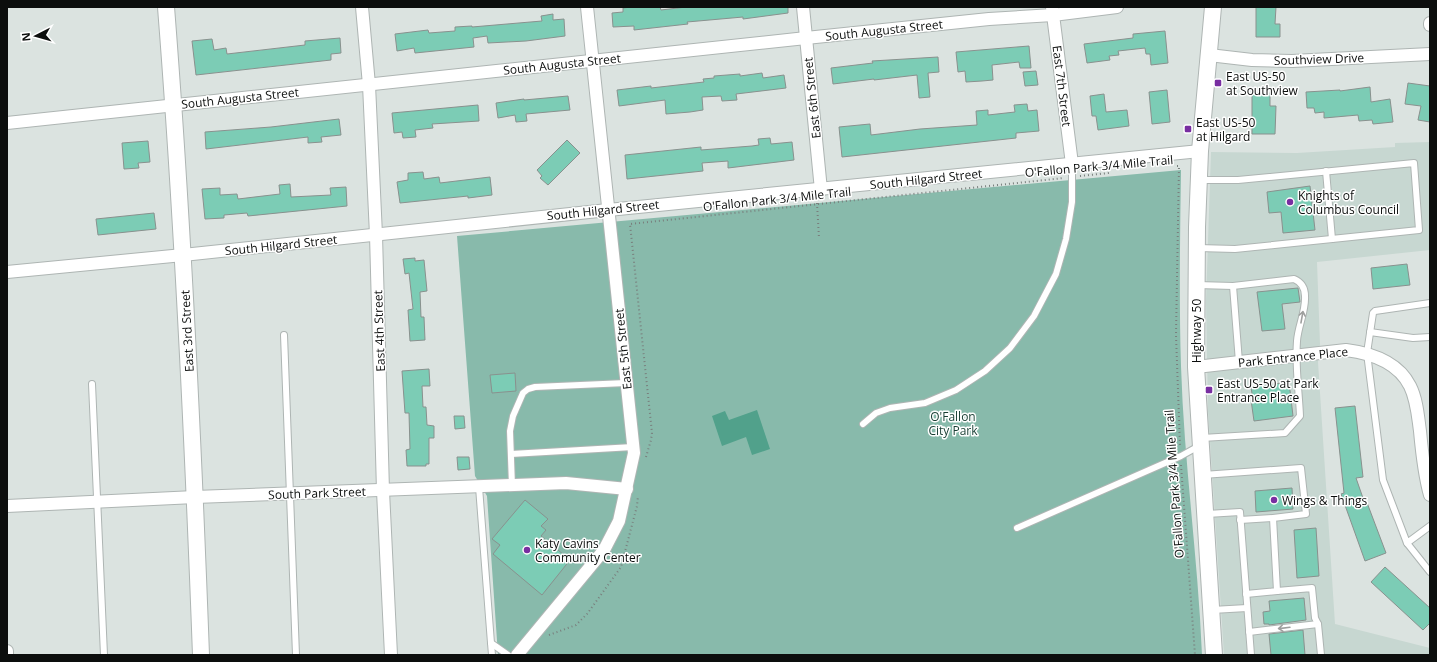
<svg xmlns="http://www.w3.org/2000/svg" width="1437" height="662" viewBox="0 0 1437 662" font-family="'Open Sans',sans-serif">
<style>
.built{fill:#c7d7d1}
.green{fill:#88baab}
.water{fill:#51a18b}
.building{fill:#7cccb5;stroke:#89918e}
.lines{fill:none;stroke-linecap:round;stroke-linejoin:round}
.lane-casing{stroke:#aeb5b3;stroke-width:8}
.street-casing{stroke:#aeb5b3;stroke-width:14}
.secondary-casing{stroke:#aeb5b3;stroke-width:18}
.path{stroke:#797f7d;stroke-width:2;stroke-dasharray:1 3;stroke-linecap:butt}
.lane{stroke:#fff;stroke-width:6}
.street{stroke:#fff;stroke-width:12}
.secondary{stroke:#fff;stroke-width:16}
.oneway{stroke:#9e9f9e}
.poi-dot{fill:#782ea1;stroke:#fff;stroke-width:1.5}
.labels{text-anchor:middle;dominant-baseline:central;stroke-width:3;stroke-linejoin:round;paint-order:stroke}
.street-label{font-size:12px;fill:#0c0e0d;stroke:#fff}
.poi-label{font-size:12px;fill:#0c0e0d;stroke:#fff;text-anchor:start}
.park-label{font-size:12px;fill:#183e33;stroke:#fff}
</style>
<rect width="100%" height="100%" fill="#dbe3e0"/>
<path class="built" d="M 1430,142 L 1430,250 L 1317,262 L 1320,344 L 1318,362 L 1335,624 L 1430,648 L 1430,655 L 1224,655 L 1208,411 L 1206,301 L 1211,152 L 1297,153 L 1395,147 L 1395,143 Z"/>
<path class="green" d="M 1181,170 C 1180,235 1179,301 1181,366 C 1184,463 1198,558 1202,655 L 498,655 L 487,496 L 475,476 L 457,236 Z"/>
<path class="water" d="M 757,410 L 770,449 L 752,455 L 746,437 L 722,446 L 712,416 L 725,411 L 729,420 Z"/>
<g class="building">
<path d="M 631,7 L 660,7 L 661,10 L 686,7 L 788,7 L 788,13 L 743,19 L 743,17 L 687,22 L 688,24 L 634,30 L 634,26 L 613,27 L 612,13 L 623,12 L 623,8 Z"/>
<path d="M 1256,7 L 1276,7 L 1275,24 L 1280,24 L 1280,37 L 1256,37 Z"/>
<path d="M 553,14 L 553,20 L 564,19 L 565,36 L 526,41 L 488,43 L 487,36 L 473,38 L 474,47 L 415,53 L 414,48 L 397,51 L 395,34 L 428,30 L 429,33 L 455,31 L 455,27 L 472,26 L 472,27 L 542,21 L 541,16 Z"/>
<path d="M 1165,31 L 1168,63 L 1151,65 L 1150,54 L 1146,54 L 1145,48 L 1118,51 L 1119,55 L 1109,56 L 1110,60 L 1087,63 L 1084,44 L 1133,38 L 1133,34 Z"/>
<path d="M 340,38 L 341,53 L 331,54 L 331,60 L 196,75 L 192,41 L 212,39 L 214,50 L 226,48 L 227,54 L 305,45 L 305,41 Z"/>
<path d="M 1029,46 L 1031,68 L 1020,68 L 1019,62 L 992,65 L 993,80 L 982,81 L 966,82 L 965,71 L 958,72 L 956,52 Z"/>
<path d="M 938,57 L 939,72 L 928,73 L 930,97 L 919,98 L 917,75 L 874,80 L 874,79 L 833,84 L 831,68 L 873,63 L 872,61 Z"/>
<path d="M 1036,71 L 1038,85 L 1025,86 L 1023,72 Z"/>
<path d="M 762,73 L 763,78 L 784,75 L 786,88 L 736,94 L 737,100 L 722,101 L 721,96 L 702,97 L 703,110 L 690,112 L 666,114 L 665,100 L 619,106 L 617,90 L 651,86 L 651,88 L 704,82 L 703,79 L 714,78 L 714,76 L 740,74 L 740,76 Z"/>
<path d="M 1408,83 L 1430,86 L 1430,122 L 1418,120 L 1421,106 L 1405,104 Z"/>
<path d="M 1370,87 L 1371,102 L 1390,99 L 1393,122 L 1373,124 L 1372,120 L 1359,121 L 1358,115 L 1324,118 L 1324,112 L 1315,113 L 1314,108 L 1307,108 L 1306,92 L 1340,90 L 1340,91 Z"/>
<path d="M 1167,90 L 1170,122 L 1152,124 L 1149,92 Z"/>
<path d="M 1252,93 L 1270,93 L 1270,106 L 1276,106 L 1275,134 L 1252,134 Z"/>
<path d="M 1104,94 L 1106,112 L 1127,110 L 1129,126 L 1098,130 L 1096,116 L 1092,116 L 1090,96 Z"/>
<path d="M 568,96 L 570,110 L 526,114 L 527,121 L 516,122 L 515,115 L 498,118 L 496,103 L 524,99 L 524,100 Z"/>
<path d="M 1027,104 L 1028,111 L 1037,110 L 1039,131 L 1016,133 L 1016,138 L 842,157 L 839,127 L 870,124 L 871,135 L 920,129 L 977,125 L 976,111 L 988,110 L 988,115 L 1015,112 L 1014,105 Z"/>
<path d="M 478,105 L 479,121 L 432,124 L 433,128 L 415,130 L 416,137 L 403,138 L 402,132 L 394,133 L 392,113 Z"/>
<path d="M 339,119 L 341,135 L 321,137 L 322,142 L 308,143 L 308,137 L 206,149 L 205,132 L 271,127 Z"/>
<path d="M 770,138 L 771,144 L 792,142 L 794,160 L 728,168 L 728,161 L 702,163 L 703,171 L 627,179 L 625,155 L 701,147 L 701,150 L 752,146 L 759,145 L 758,139 Z"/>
<path d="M 567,140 L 580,153 L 548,185 L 540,178 L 542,176 L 537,170 Z"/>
<path d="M 148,141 L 150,162 L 138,163 L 139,168 L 124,169 L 122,143 Z"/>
<path d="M 423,172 L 424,179 L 439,177 L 440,183 L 490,177 L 492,195 L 468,198 L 468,196 L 400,203 L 397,182 L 408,180 L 408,173 Z"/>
<path d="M 290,184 L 291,197 L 331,195 L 330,188 L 346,187 L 347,206 L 248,216 L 247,213 L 224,215 L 224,218 L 205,219 L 202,189 L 220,188 L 220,195 L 237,194 L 238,199 L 280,194 L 279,185 Z"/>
<path d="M 1310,186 L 1315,230 L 1283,233 L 1281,212 L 1269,213 L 1267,192 Z"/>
<path d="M 154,213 L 156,229 L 98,235 L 96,219 Z"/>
<path d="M 415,258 L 415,261 L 424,260 L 427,291 L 420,292 L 421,317 L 424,317 L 425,340 L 410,341 L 408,310 L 413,309 L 409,273 L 405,274 L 403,259 Z"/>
<path d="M 1407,264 L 1410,285 L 1373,289 L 1371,268 Z"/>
<path d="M 1298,288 L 1300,302 L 1282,304 L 1285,329 L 1262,331 L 1257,292 Z"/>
<path d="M 429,369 L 430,386 L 422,386 L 423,407 L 426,407 L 427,425 L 434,426 L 434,438 L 429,438 L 429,464 L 426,464 L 426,466 L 407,466 L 406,450 L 410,449 L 409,413 L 405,413 L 402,371 Z"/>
<path d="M 515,373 L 516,391 L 492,393 L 490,375 Z"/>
<path d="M 1289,382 L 1293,416 L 1254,421 L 1251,400 L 1253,400 L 1251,387 Z"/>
<path d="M 1355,406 L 1363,477 L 1356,478 L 1364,501 L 1366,500 L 1386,553 L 1365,561 L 1341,494 L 1344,493 L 1335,408 Z"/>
<path d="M 454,416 L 464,416 L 465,428 L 455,429 Z"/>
<path d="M 457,457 L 469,457 L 470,469 L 458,470 Z"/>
<path d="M 1292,488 L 1293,509 L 1256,512 L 1255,491 Z"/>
<path d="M 525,500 L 548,519 L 541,526 L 546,530 L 541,536 L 570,560 L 542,595 L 493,554 L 500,545 L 492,539 Z"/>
<path d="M 1316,528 L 1319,576 L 1297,578 L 1294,530 Z"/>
<path d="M 1385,567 L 1430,608 L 1430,623 L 1423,630 L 1371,582 Z"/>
<path d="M 1304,598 L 1306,620 L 1269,625 L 1269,624 L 1264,624 L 1263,612 L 1270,611 L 1269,601 Z"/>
<path d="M 1303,630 L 1305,655 L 1271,655 L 1269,634 Z"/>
</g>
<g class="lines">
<g class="lane-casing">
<g id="lane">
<path d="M 1326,171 L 1332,239"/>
<path d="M 1198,248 L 1235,249 L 1419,230 L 1414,163 L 1238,180 L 1200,180"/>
<path d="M 1197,285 L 1233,286 L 1294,279 C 1301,282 1305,287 1305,296 C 1306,311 1298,326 1297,341 C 1295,366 1299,391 1300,416 L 1285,433 L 1202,438"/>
<path d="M 1233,286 L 1239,362"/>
<path d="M 1430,303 L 1375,311 L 1373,313 L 1367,353 L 1383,480 L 1407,543 L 1430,526"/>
<path d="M 1370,332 L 1413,338 L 1430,337"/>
<path d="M 284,335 L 296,655"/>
<path d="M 92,384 L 104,655"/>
<path d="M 863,424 L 876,413 L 890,408 L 925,403 L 956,390 L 985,371 L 1010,348 L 1034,316 L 1056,274 L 1066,239 L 1072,202 L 1072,164"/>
<path d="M 511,454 L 633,447"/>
<path d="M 1203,475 L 1301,468 L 1306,514 L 1273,518 L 1240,520"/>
<path d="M 512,486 L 510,431 L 513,416 L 523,393 L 528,389 L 535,387 L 626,383"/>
<path d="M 479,487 L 491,643 L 508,655"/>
<path d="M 1207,514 L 1240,512 L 1251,655"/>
<path d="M 1017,528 L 1181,456 L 1199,446"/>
<path d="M 1407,543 L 1430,572"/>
<path d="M 1277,591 L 1312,588 L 1315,618 L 1318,624 L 1321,655"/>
<path d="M 1246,594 L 1277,591 L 1273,518"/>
<path d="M 1212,610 L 1247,608"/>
<path d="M 1249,632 L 1318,624"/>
<path d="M 491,643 L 492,655"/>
</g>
</g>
<g class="street-casing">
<g id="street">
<path d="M 362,7 L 369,85 L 376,235 L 383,491 L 391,655"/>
<path d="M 803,7 L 821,190"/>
<path d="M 1052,7 L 1072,164"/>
<path d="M 1430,23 L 1430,25"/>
<path d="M 1209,55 L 1252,60 L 1292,61 L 1430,54"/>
<path d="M 7,123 L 806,38 L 989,19 L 1053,15 L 1117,7"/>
<path d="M 7,272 L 183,255 L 608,210 L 1200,151"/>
<path d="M 1196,367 L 1346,350 C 1370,353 1398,362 1410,386 C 1417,400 1418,417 1420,431 C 1422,453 1424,474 1430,495"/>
<path d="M 7,506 L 195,497 L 566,483 L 627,489"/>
<path d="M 7,651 L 7,655"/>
<path d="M 517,655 L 604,550 L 619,521 L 634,453 L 587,7"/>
</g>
</g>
<g class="secondary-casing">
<g id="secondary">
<path d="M 166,7 C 183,223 193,439 201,655"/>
<path d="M 1213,7 L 1200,151 L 1197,227 L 1196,367 L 1214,655"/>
</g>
</g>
<g class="path">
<path d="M 1177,166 L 1179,166 L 1176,335 L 1180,446"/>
<path d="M 1080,176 L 1109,173"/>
<path d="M 817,203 L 819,238"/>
<path d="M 646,457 L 651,440 L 652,433 L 630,224 L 1064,178"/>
<path d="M 1181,465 L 1195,655"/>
<path d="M 549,635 L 576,625 L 587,614 L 621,567 L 637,506 L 638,496"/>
</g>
<use href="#lane" class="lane"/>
<use href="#street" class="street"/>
<use href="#secondary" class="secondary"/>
</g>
<defs><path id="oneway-shaft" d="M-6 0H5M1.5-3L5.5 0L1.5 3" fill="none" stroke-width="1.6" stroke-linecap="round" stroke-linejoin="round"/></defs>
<g class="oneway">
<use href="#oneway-shaft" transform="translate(1302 317) rotate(-80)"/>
<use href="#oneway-shaft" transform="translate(1284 628) rotate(173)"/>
</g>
<g class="poi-dot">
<rect x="1214" y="79" width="8" height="8" rx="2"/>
<rect x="1184" y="125" width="8" height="8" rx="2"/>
<circle cx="1290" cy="202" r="4"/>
<rect x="1205" y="386" width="8" height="8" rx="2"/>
<circle cx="1274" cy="500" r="4"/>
<circle cx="527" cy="550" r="4"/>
</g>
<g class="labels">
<g class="street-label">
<text transform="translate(884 30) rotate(-6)">South Augusta Street</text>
<text transform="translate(1319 59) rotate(-2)">Southview Drive</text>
<text transform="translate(562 64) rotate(-6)">South Augusta Street</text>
<text transform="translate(1062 86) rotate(83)">East 7th Street</text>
<text transform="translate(240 98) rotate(-6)">South Augusta Street</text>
<text transform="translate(812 98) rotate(-96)">East 6th Street</text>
<text transform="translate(1099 166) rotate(-5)">O'Fallon Park 3/4 Mile Trail</text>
<text transform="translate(926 179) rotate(-6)">South Hilgard Street</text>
<text transform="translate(777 199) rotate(-6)">O'Fallon Park 3/4 Mile Trail</text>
<text transform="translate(603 210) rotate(-6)">South Hilgard Street</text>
<text transform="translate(281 245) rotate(-6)">South Hilgard Street</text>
<text transform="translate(187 331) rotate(-93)">East 3rd Street</text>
<text transform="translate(379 331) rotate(-92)">East 4th Street</text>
<text transform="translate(1196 331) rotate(-90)">Highway 50</text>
<text transform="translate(623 349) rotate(-96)">East 5th Street</text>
<text transform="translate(1293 357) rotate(-6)">Park Entrance Place</text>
<text transform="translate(1174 484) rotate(-94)">O'Fallon Park 3/4 Mile Trail</text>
<text transform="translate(317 493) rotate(-2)">South Park Street</text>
</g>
<g class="poi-label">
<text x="1226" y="76">East US-50<tspan x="1226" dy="14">at Southview</tspan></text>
<text x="1196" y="122">East US-50<tspan x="1196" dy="14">at Hilgard</tspan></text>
<text x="1298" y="195">Knights of<tspan x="1298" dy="14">Columbus Council</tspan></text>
<text x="1217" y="383">East US-50 at Park<tspan x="1217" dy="14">Entrance Place</tspan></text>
<text x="1282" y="500">Wings &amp; Things</text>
<text x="535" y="543">Katy Cavins<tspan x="535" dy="14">Community Center</tspan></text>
</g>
<g class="park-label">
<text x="953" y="416">O'Fallon<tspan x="953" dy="14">City Park</tspan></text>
</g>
</g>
<rect width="1437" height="662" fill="none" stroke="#0c0e0d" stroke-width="16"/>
<g transform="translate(36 36) rotate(264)" stroke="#ffffff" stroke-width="3" paint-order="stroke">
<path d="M0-3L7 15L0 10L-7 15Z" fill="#0c0e0d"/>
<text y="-6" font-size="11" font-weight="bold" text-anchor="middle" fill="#0c0e0d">N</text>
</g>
</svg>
